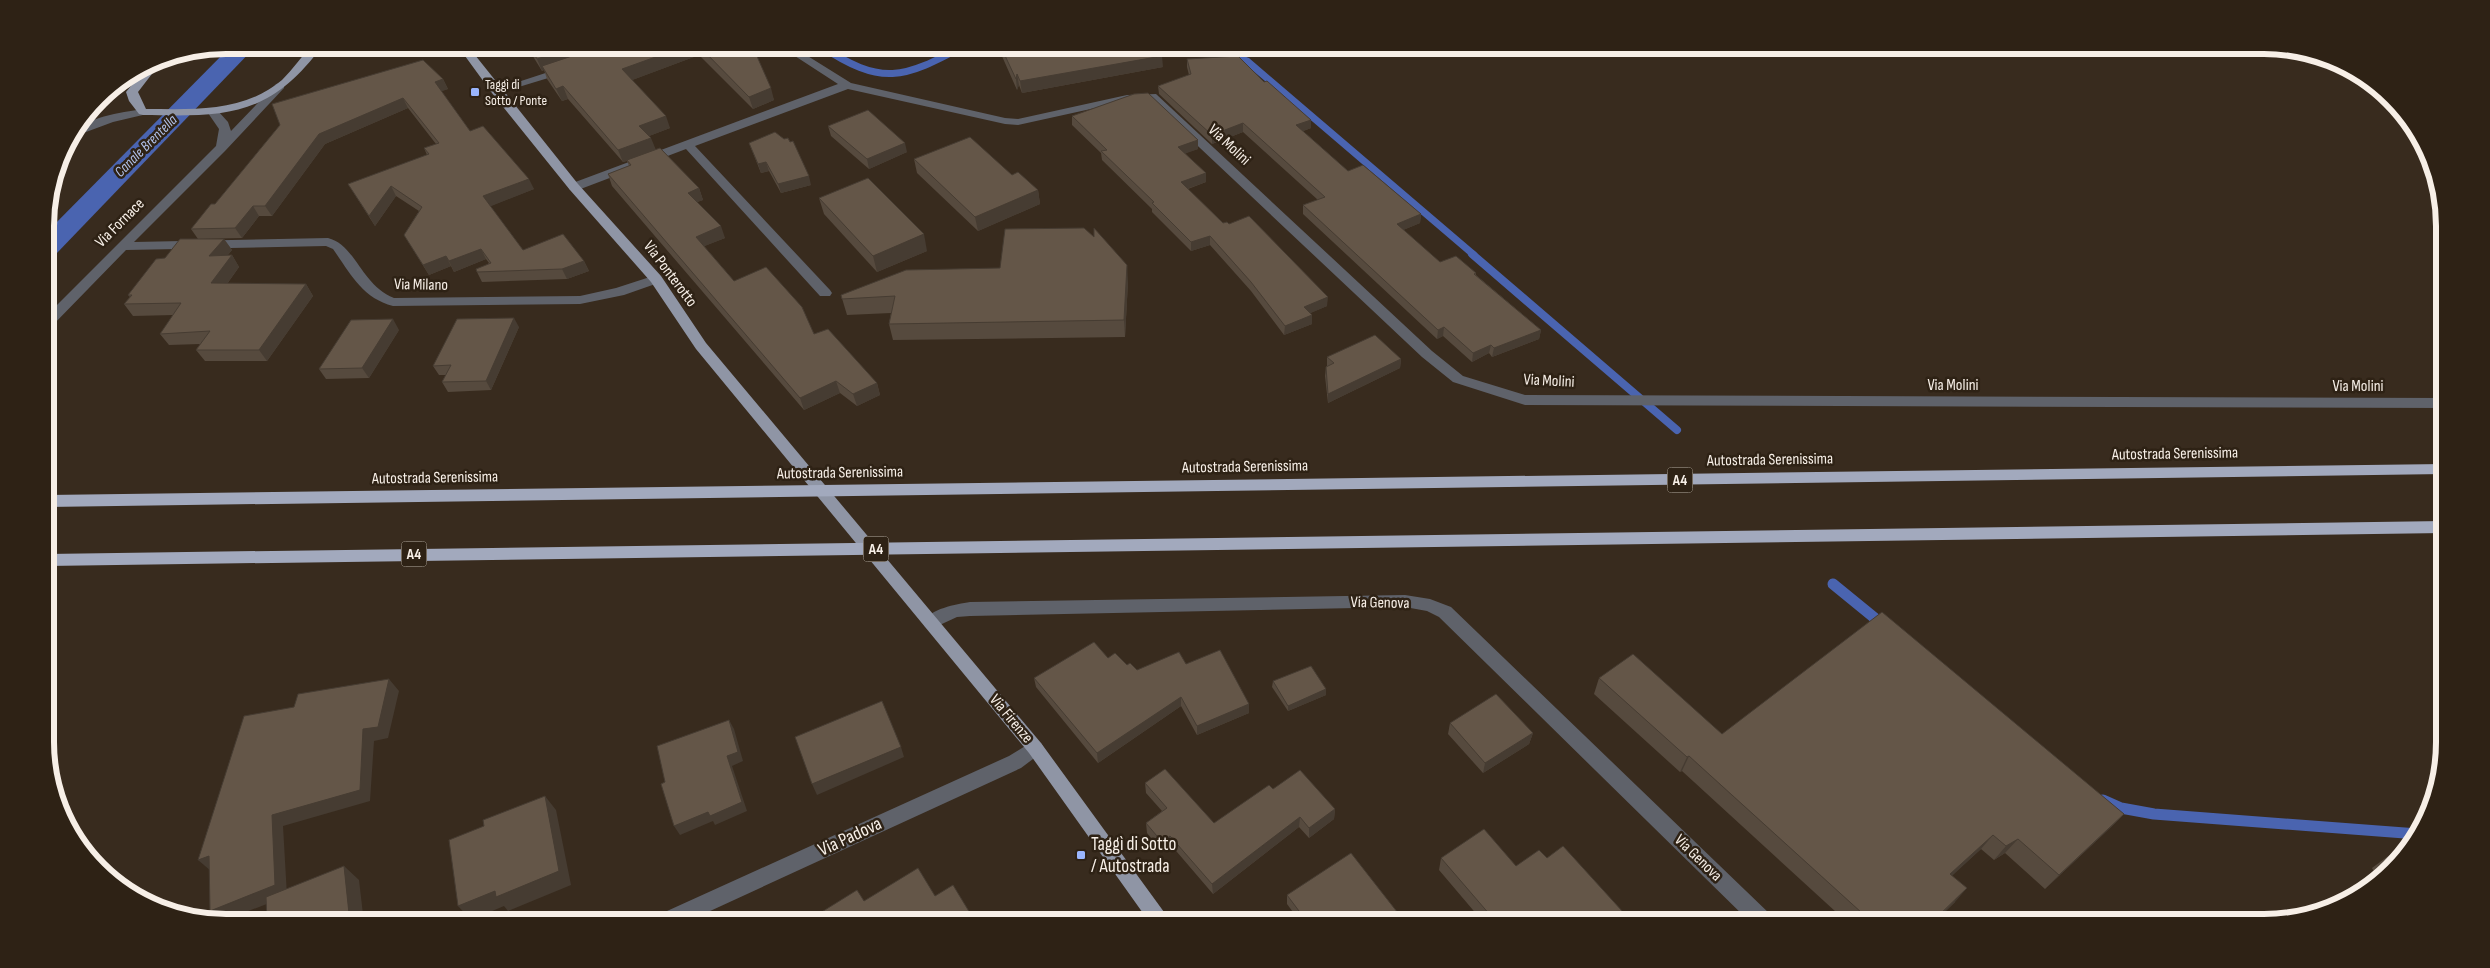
<svg xmlns="http://www.w3.org/2000/svg" width="2490" height="968" viewBox="0 0 2490 968" font-family="'Sofia Sans Condensed',sans-serif">
<style>
.lines{fill:none;stroke-linecap:round;stroke-linejoin:round}
.stream-far2{stroke:#4a64b0;stroke-width:7}
.stream-far1{stroke:#4a64b0;stroke-width:8}
.stream{stroke:#4a64b0;stroke-width:11}
.canal{fill:#4a64b0;fill-rule:evenodd}
.minor{fill:#5f626a;fill-rule:evenodd}
.major{fill:#8f95a5;fill-rule:evenodd}
.highway{fill:#a2a9bd;fill-rule:evenodd}
.wall{fill:#564a3e}
.shaded-wall{fill:#463c32}
.building{fill:#645648;stroke:#463c32}
.poi-dot{fill:#9ab5fd;stroke:#2e2215;stroke-width:2}
.labels{text-anchor:middle;dominant-baseline:central;stroke-width:5;stroke-linejoin:round;paint-order:stroke}
.far-poi-label{font-size:14px;fill:#f7efe7;stroke:#2e2215;text-anchor:start}
.far-water-label{font-size:15px;font-style:italic;fill:#b1c2eb;stroke:#2e2215}
.shield{fill:#2e2215;stroke:#bbb2a8;stroke-width:1}
.shield-label{font-size:15px;font-weight:bold;fill:#f7efe7}
.street-label{font-size:16px;fill:#f7efe7;stroke:#2e2215}
.near-street-label{font-size:19px;fill:#f7efe7;stroke:#2e2215}
.near-poi-label{font-size:19px;fill:#f7efe7;stroke:#2e2215;text-anchor:start}
.rim{fill:none;stroke:#f7efe7;stroke-width:6}
</style>
<rect width="100%" height="100%" fill="#382b1e"/>
<g class="lines">
<g class="stream-far2">
<path d="M 819,45 C 883,87 902,79 966,45"/>
<path d="M 1039,45 L 1083,47"/>
<path d="M 1151,50 L 1226,53 L 1247,61 L 1474,255"/>
</g>
<path class="stream-far1" d="M 1472,254 L 1677,430"/>
<g class="stream">
<path d="M 1833,584 L 1882,624"/>
<path d="M 2103,800 L 2121,808 L 2154,814 L 2418,834"/>
</g>
<path class="canal" d="M 232,45 L 257,45 L 56,254 L 46,257 L 46,233 Z"/>
<g class="minor">
<path d="M 778,45 L 790,45 L 851,83 L 1005,118 L 1018,119 L 1127,95 L 1156,94 L 1432,351 L 1463,376 L 1525,395 L 2444,398 L 2444,408 L 1525,405 L 1453,382 L 1422,357 L 1149,100 L 1127,101 L 1018,125 L 1005,124 L 848,89 L 695,146 L 830,290 L 832,293 L 830,296 L 820,296 L 686,149 L 578,190 L 570,190 L 568,187 L 570,184 L 838,84 Z"/>
<path d="M 564,67 L 569,70 L 568,72 L 496,94 L 490,91 Z"/>
<path d="M 142,68 L 142,72 L 101,105 L 94,106 L 106,90 Z"/>
<path d="M 280,83 L 284,84 L 284,88 L 225,151 L 134,242 L 328,238 C 356,245 361,285 394,298 L 580,296 L 616,288 L 656,275 L 662,279 L 661,282 L 624,295 L 580,304 L 393,306 C 362,298 350,273 333,249 L 326,246 L 126,250 L 51,327 L 46,328 L 46,316 L 216,146 L 219,129 L 208,113 L 210,111 L 218,111 L 228,122 L 231,131 L 276,84 Z"/>
<path d="M 143,109 L 147,110 L 147,114 L 113,122 L 78,135 L 71,136 C 86,116 120,113 143,109 Z"/>
<path d="M 1405,595 L 1430,599 L 1451,607 L 1772,916 L 1775,923 L 1751,923 L 1439,617 L 1427,611 L 1405,607 L 970,616 L 957,617 L 931,629 L 925,627 L 923,622 C 930,609 956,604 970,602 Z"/>
<path d="M 1035,740 L 1041,743 L 1044,748 L 1041,753 L 1021,768 L 684,923 L 653,923 L 656,916 L 1009,756 Z"/>
</g>
<g class="major">
<path d="M 312,45 L 323,45 C 270,117 227,117 143,115 L 139,114 L 129,101 L 126,92 L 150,63 L 165,57 L 138,92 L 146,109 C 194,109 243,113 282,80 C 293,69 302,56 312,45 Z"/>
<path d="M 457,45 L 467,45 L 578,184 L 661,276 L 706,343 L 1041,743 L 1172,923 L 1150,923 L 1029,753 L 696,349 L 651,282 L 570,190 L 492,93 Z"/>
</g>
<g class="highway">
<path d="M 2444,464 L 2444,474 L 47,507 L 47,495 Z"/>
<path d="M 2444,521 L 2444,533 L 47,566 L 47,554 Z"/>
</g>
</g>
<g class="wall">
<path d="M 526,45 L 752,45 L 774,100 L 753,109 L 699,55 L 632,80 L 670,128 L 649,136 L 655,149 L 699,188 L 703,200 L 697,202 L 725,238 L 704,246 L 734,281 L 814,334 L 877,383 L 880,395 L 857,406 L 840,393 L 804,410 L 612,186 L 608,174 L 629,166 L 627,161 L 623,162 L 568,99 L 562,101 L 547,79 L 544,70 L 542,71 Z"/>
<path d="M 883,45 L 915,45 L 890,53 Z"/>
<path d="M 997,45 L 1030,45 L 1027,53 L 1163,67 L 1022,93 L 1019,85 L 1017,90 Z"/>
<path d="M 1187,59 L 1264,82 L 1311,120 L 1311,128 L 1303,131 L 1348,171 L 1421,214 L 1420,223 L 1403,230 L 1440,262 L 1476,273 L 1476,275 L 1541,330 L 1539,339 L 1492,357 L 1489,353 L 1472,362 L 1443,336 L 1437,339 L 1303,214 L 1303,205 L 1318,200 L 1243,132 L 1212,144 L 1159,94 L 1158,86 L 1189,75 L 1187,67 Z"/>
<path d="M 443,79 L 448,89 L 441,91 L 470,131 L 534,189 L 490,206 L 523,250 L 584,261 L 589,271 L 567,279 L 482,282 L 477,272 L 489,263 L 486,259 L 454,272 L 451,266 L 429,275 L 404,235 L 419,211 L 396,196 L 375,226 L 348,184 L 427,155 L 424,148 L 436,144 L 408,108 L 325,144 L 272,216 L 259,216 L 242,238 L 198,239 L 191,229 L 215,204 L 280,125 Z"/>
<path d="M 1072,116 L 1198,149 L 1185,153 L 1206,182 L 1188,189 L 1223,223 L 1327,306 L 1310,313 L 1312,315 L 1312,324 L 1284,335 L 1251,291 L 1210,245 L 1191,251 L 1152,212 L 1152,209 L 1102,160 L 1101,153 L 1072,125 Z"/>
<path d="M 828,126 L 907,152 L 869,169 L 831,136 Z"/>
<path d="M 749,143 L 811,185 L 781,193 L 769,171 L 761,173 Z"/>
<path d="M 914,159 L 1012,175 L 1038,190 L 1040,204 L 978,231 L 917,173 Z"/>
<path d="M 819,198 L 927,251 L 877,272 L 824,214 Z"/>
<path d="M 224,239 L 232,250 L 227,256 L 232,255 L 239,267 L 227,284 L 306,284 L 313,296 L 267,361 L 205,361 L 196,350 L 200,344 L 169,345 L 160,334 L 174,315 L 133,316 L 124,304 L 130,297 L 128,295 L 165,258 Z"/>
<path d="M 1128,282 L 1125,337 L 893,340 L 889,324 L 891,313 L 847,315 L 841,295 Z"/>
<path d="M 519,327 L 491,390 L 448,392 L 442,382 L 446,375 L 439,375 L 433,366 Z"/>
<path d="M 399,330 L 369,378 L 326,379 L 319,369 Z"/>
<path d="M 1327,357 L 1401,359 L 1400,368 L 1328,403 L 1325,376 L 1326,367 L 1327,366 Z"/>
<path d="M 1108,658 L 1137,670 L 1186,664 L 1249,704 L 1249,713 L 1197,735 L 1181,706 L 1098,763 L 1036,687 L 1034,678 Z"/>
<path d="M 1599,678 L 1722,734 L 2124,814 L 2110,828 L 2045,889 L 2005,853 L 1994,860 L 1981,849 L 1952,875 L 1955,902 L 1935,921 L 1936,923 L 1848,923 L 1682,771 L 1680,772 L 1594,694 Z"/>
<path d="M 1273,681 L 1326,689 L 1326,695 L 1288,711 L 1272,687 Z"/>
<path d="M 1450,723 L 1533,733 L 1529,744 L 1483,773 L 1448,734 Z"/>
<path d="M 1145,783 L 1214,823 L 1273,789 L 1335,809 L 1334,819 L 1309,838 L 1299,827 L 1213,894 L 1171,845 L 1163,852 L 1147,833 L 1146,823 L 1162,811 L 1146,793 Z"/>
<path d="M 2391,854 L 2405,855 L 2379,881 L 2372,868 Z"/>
<path d="M 1441,858 L 1516,866 L 1547,858 L 1633,923 L 1484,923 L 1439,870 Z"/>
<path d="M 1287,895 L 1405,922 L 1405,923 L 1301,923 L 1287,904 Z"/>
</g>
<g class="shaded-wall">
<path d="M 341,45 L 385,45 L 344,51 Z"/>
<path d="M 577,45 L 617,45 L 542,66 L 544,70 L 542,71 L 537,59 Z"/>
<path d="M 689,45 L 696,45 L 699,55 L 627,82 L 622,69 Z"/>
<path d="M 889,45 L 915,45 L 890,53 Z"/>
<path d="M 1025,45 L 1030,45 L 1024,65 L 1023,54 Z"/>
<path d="M 1162,56 L 1163,67 L 1022,93 L 1020,81 Z"/>
<path d="M 1017,74 L 1019,85 L 1017,90 L 1016,79 Z"/>
<path d="M 443,79 L 448,89 L 440,92 L 435,82 Z"/>
<path d="M 563,86 L 568,99 L 562,101 L 556,89 Z"/>
<path d="M 771,88 L 774,100 L 753,109 L 749,97 Z"/>
<path d="M 403,98 L 408,108 L 325,144 L 272,216 L 265,206 L 319,134 Z"/>
<path d="M 666,116 L 670,128 L 644,138 L 639,126 Z"/>
<path d="M 1311,120 L 1311,128 L 1296,134 L 1296,125 Z"/>
<path d="M 1243,123 L 1243,132 L 1212,144 L 1212,135 Z"/>
<path d="M 651,138 L 656,150 L 623,162 L 618,150 Z"/>
<path d="M 1198,140 L 1198,149 L 1179,156 L 1178,147 Z"/>
<path d="M 905,143 L 907,152 L 869,169 L 867,159 Z"/>
<path d="M 766,162 L 769,171 L 761,173 L 758,164 Z"/>
<path d="M 1206,173 L 1206,182 L 1181,191 L 1181,182 Z"/>
<path d="M 809,176 L 811,185 L 781,193 L 778,184 Z"/>
<path d="M 529,179 L 534,189 L 489,207 L 483,196 Z"/>
<path d="M 391,186 L 396,196 L 375,226 L 369,216 Z"/>
<path d="M 699,188 L 703,200 L 692,204 L 688,193 Z"/>
<path d="M 1038,190 L 1040,204 L 978,231 L 975,217 Z"/>
<path d="M 253,206 L 259,216 L 242,238 L 235,228 Z"/>
<path d="M 1421,214 L 1420,223 L 1396,233 L 1397,224 Z"/>
<path d="M 721,226 L 725,238 L 700,248 L 696,237 Z"/>
<path d="M 924,234 L 927,251 L 877,272 L 873,256 Z"/>
<path d="M 1210,236 L 1210,245 L 1191,251 L 1191,242 Z"/>
<path d="M 224,239 L 232,250 L 217,268 L 209,256 Z"/>
<path d="M 481,249 L 486,259 L 454,272 L 449,261 Z"/>
<path d="M 232,255 L 239,267 L 219,295 L 211,283 Z"/>
<path d="M 446,256 L 451,266 L 429,275 L 423,265 Z"/>
<path d="M 584,261 L 589,271 L 567,279 L 562,269 Z"/>
<path d="M 1127,265 L 1128,282 L 1125,337 L 1124,320 Z"/>
<path d="M 306,284 L 313,296 L 267,361 L 259,350 Z"/>
<path d="M 1328,297 L 1327,306 L 1304,316 L 1304,307 Z"/>
<path d="M 1312,315 L 1312,324 L 1284,335 L 1285,326 Z"/>
<path d="M 514,318 L 519,327 L 491,390 L 486,381 Z"/>
<path d="M 393,319 L 399,330 L 369,378 L 362,368 Z"/>
<path d="M 1444,327 L 1443,336 L 1437,339 L 1438,330 Z"/>
<path d="M 1541,330 L 1539,339 L 1492,357 L 1494,348 Z"/>
<path d="M 1491,345 L 1489,353 L 1472,362 L 1473,353 Z"/>
<path d="M 1401,359 L 1400,368 L 1328,403 L 1328,394 Z"/>
<path d="M 836,381 L 840,393 L 804,410 L 800,398 Z"/>
<path d="M 877,383 L 880,395 L 857,406 L 853,394 Z"/>
<path d="M 389,679 L 399,691 L 388,738 L 374,741 L 370,801 L 283,826 L 287,896 L 223,921 L 210,911 L 272,815 L 363,729 Z"/>
<path d="M 1326,689 L 1326,695 L 1288,711 L 1288,706 Z"/>
<path d="M 1181,697 L 1181,706 L 1098,763 L 1097,753 Z"/>
<path d="M 1249,704 L 1249,713 L 1197,735 L 1197,726 Z"/>
<path d="M 729,720 L 734,729 L 743,761 L 732,766 L 747,811 L 715,825 L 713,821 L 680,835 L 674,826 L 727,756 Z"/>
<path d="M 1533,733 L 1529,744 L 1483,773 L 1485,763 Z"/>
<path d="M 901,747 L 904,757 L 817,795 L 812,784 Z"/>
<path d="M 1689,756 L 1682,771 L 1680,772 L 1687,757 Z"/>
<path d="M 545,796 L 556,810 L 571,885 L 508,911 L 504,906 L 471,920 L 458,906 Z"/>
<path d="M 1335,809 L 1334,819 L 1309,838 L 1309,828 Z"/>
<path d="M 2124,814 L 2110,828 L 2045,889 L 2059,875 Z"/>
<path d="M 1300,817 L 1299,827 L 1213,894 L 1212,884 Z"/>
<path d="M 1993,835 L 1981,849 L 1939,888 L 1950,874 Z"/>
<path d="M 1170,836 L 1171,845 L 1163,852 L 1162,842 Z"/>
<path d="M 2018,839 L 2005,853 L 1994,860 L 2006,846 Z"/>
<path d="M 209,856 L 211,871 L 198,860 Z"/>
<path d="M 344,866 L 359,880 L 364,923 L 350,923 Z"/>
<path d="M 1967,888 L 1955,902 L 1934,923 L 1932,923 Z"/>
</g>
<g class="building">
<path d="M 529,45 L 577,45 L 537,59 Z"/>
<path d="M 605,45 L 689,45 L 622,69 L 666,116 L 639,126 L 651,138 L 618,150 L 563,86 L 556,89 L 542,66 Z"/>
<path d="M 698,45 L 752,45 L 771,88 L 749,97 Z"/>
<path d="M 1000,45 L 1025,45 L 1023,54 L 1081,45 L 1160,45 L 1162,56 L 1020,81 L 1017,74 L 1016,79 Z"/>
<path d="M 1238,56 L 1264,82 L 1267,81 L 1311,120 L 1296,125 L 1348,171 L 1363,165 L 1421,214 L 1397,224 L 1440,262 L 1456,256 L 1476,273 L 1474,274 L 1541,330 L 1494,348 L 1491,345 L 1473,353 L 1444,327 L 1438,330 L 1303,205 L 1325,197 L 1243,123 L 1212,135 L 1158,86 L 1191,74 L 1187,59 Z"/>
<path d="M 423,60 L 443,79 L 435,82 L 470,131 L 483,126 L 529,179 L 483,196 L 523,250 L 563,234 L 584,261 L 562,269 L 477,272 L 476,269 L 491,263 L 481,249 L 449,261 L 446,256 L 423,265 L 404,235 L 422,207 L 391,186 L 369,216 L 348,184 L 429,154 L 424,148 L 439,143 L 403,98 L 319,134 L 265,206 L 253,206 L 235,228 L 191,229 L 211,204 L 215,204 L 280,125 L 272,104 Z"/>
<path d="M 1148,93 L 1198,140 L 1178,147 L 1206,173 L 1181,182 L 1223,223 L 1227,222 L 1229,224 L 1249,216 L 1328,297 L 1304,307 L 1312,315 L 1285,326 L 1251,282 L 1210,236 L 1191,242 L 1152,203 L 1154,202 L 1101,151 L 1107,150 L 1072,116 L 1134,94 Z"/>
<path d="M 868,110 L 905,143 L 867,159 L 828,126 Z"/>
<path d="M 775,132 L 784,139 L 788,138 L 790,142 L 793,141 L 809,176 L 778,184 L 766,162 L 758,164 L 749,143 Z"/>
<path d="M 970,137 L 1012,175 L 1018,172 L 1038,190 L 975,217 L 914,159 Z"/>
<path d="M 660,148 L 699,188 L 688,193 L 721,226 L 696,237 L 734,281 L 766,267 L 802,307 L 814,334 L 828,329 L 877,383 L 853,394 L 836,381 L 800,398 L 608,174 L 631,165 L 627,160 Z"/>
<path d="M 868,178 L 924,234 L 873,256 L 819,198 Z"/>
<path d="M 1084,228 L 1094,237 L 1094,228 L 1127,265 L 1124,320 L 889,324 L 895,296 L 842,299 L 841,295 L 906,270 L 1000,268 L 1005,229 Z"/>
<path d="M 180,239 L 224,239 L 209,256 L 232,255 L 211,283 L 306,284 L 259,350 L 196,350 L 210,331 L 160,334 L 181,303 L 124,304 L 132,295 L 128,295 L 156,259 L 165,258 Z"/>
<path d="M 514,318 L 486,381 L 442,382 L 451,365 L 433,366 L 457,319 Z"/>
<path d="M 393,319 L 362,368 L 319,369 L 351,320 Z"/>
<path d="M 1375,335 L 1401,359 L 1328,394 L 1326,367 L 1334,363 L 1327,357 Z"/>
<path d="M 1882,612 L 2124,814 L 2059,875 L 2018,839 L 2006,846 L 1993,835 L 1950,874 L 1967,888 L 1934,920 L 1936,923 L 1873,923 L 1689,756 L 1687,757 L 1599,678 L 1633,654 L 1722,734 Z"/>
<path d="M 1094,642 L 1108,658 L 1115,653 L 1127,665 L 1130,663 L 1137,670 L 1179,652 L 1186,664 L 1220,650 L 1249,704 L 1197,726 L 1181,697 L 1097,753 L 1034,678 Z"/>
<path d="M 1311,666 L 1326,689 L 1288,706 L 1273,681 Z"/>
<path d="M 389,679 L 378,727 L 363,729 L 360,790 L 272,815 L 275,885 L 210,911 L 209,856 L 198,860 L 244,716 L 294,707 L 298,694 Z"/>
<path d="M 1496,694 L 1533,733 L 1485,763 L 1450,723 Z"/>
<path d="M 882,701 L 901,747 L 812,784 L 795,737 Z"/>
<path d="M 729,720 L 738,752 L 727,756 L 742,802 L 710,816 L 708,812 L 674,826 L 661,784 L 665,782 L 657,746 Z"/>
<path d="M 1165,769 L 1214,823 L 1269,785 L 1273,789 L 1300,770 L 1335,809 L 1309,828 L 1300,817 L 1212,884 L 1170,836 L 1162,842 L 1146,823 L 1167,808 L 1145,783 Z"/>
<path d="M 545,796 L 559,871 L 496,897 L 495,891 L 458,906 L 449,840 L 484,826 L 483,820 Z"/>
<path d="M 1484,829 L 1516,866 L 1539,850 L 1547,858 L 1563,846 L 1633,923 L 1497,923 L 1441,858 Z"/>
<path d="M 1351,853 L 1405,922 L 1404,923 L 1308,923 L 1287,895 Z"/>
<path d="M 2391,854 L 2405,855 L 2396,864 Z"/>
<path d="M 344,866 L 350,923 L 267,923 L 266,897 Z"/>
<path d="M 918,868 L 935,896 L 953,885 L 976,923 L 815,923 L 812,918 L 857,890 L 864,901 Z"/>
</g>
<g class="poi-dot">
<rect x="470" y="87" width="10" height="10" rx="2.5"/>
<rect x="1076" y="850" width="10" height="10" rx="2.5"/>
</g>
<g class="labels">
<g class="far-poi-label">
<text x="485" y="84">Taggì di<tspan x="485" dy="16">Sotto / Ponte</tspan></text>
</g>
<g class="far-water-label">
<text transform="translate(146 146) rotate(-45)">Canale Brentella</text>
</g>
<g class="shield">
<rect x="1667.5" y="467.5" width="25" height="25" rx="4"/>
<rect x="863.5" y="536.5" width="25" height="25" rx="4"/>
<rect x="401.5" y="541.5" width="25" height="25" rx="4"/>
</g>
<g class="shield-label">
<text x="1680" y="480">A4</text>
<text x="876" y="549">A4</text>
<text x="414" y="554">A4</text>
</g>
<g class="street-label">
<text transform="translate(1229 145) rotate(43)">Via Molini</text>
<text transform="translate(120 223) rotate(-45)">Via Fornace</text>
<text transform="translate(670 274) rotate(53)">Via Ponterotto</text>
<text transform="translate(421 285) rotate(1)">Via Milano</text>
<text transform="translate(1549 381) rotate(3)">Via Molini</text>
<text x="1953" y="385">Via Molini</text>
<text x="2358" y="386">Via Molini</text>
<text transform="translate(2175 454) rotate(-1)">Autostrada Serenissima</text>
<text transform="translate(1770 460) rotate(-1)">Autostrada Serenissima</text>
<text transform="translate(1245 467) rotate(-1)">Autostrada Serenissima</text>
<text transform="translate(840 473) rotate(-1)">Autostrada Serenissima</text>
<text transform="translate(435 478) rotate(-1)">Autostrada Serenissima</text>
<text transform="translate(1380 603) rotate(1)">Via Genova</text>
<text transform="translate(1011 719) rotate(50)">Via Firenze</text>
<text transform="translate(1698 858) rotate(44)">Via Genova</text>
</g>
<g class="near-street-label">
<text transform="translate(850 837) rotate(-25)">Via Padova</text>
</g>
<g class="near-poi-label">
<text x="1091" y="844">Taggì di Sotto<tspan x="1091" dy="22">/ Autostrada</tspan></text>
</g>
</g>
<path d="M0 0H2490V968H0ZM226 54H2264A172 172 0 0 1 2436 226V742A172 172 0 0 1 2264 914H226A172 172 0 0 1 54 742V226A172 172 0 0 1 226 54Z" fill="#2e2215" fill-rule="evenodd"/>
<path class="rim" d="M226 54H2264A172 172 0 0 1 2436 226V742A172 172 0 0 1 2264 914H226A172 172 0 0 1 54 742V226A172 172 0 0 1 226 54Z"/>
</svg>
